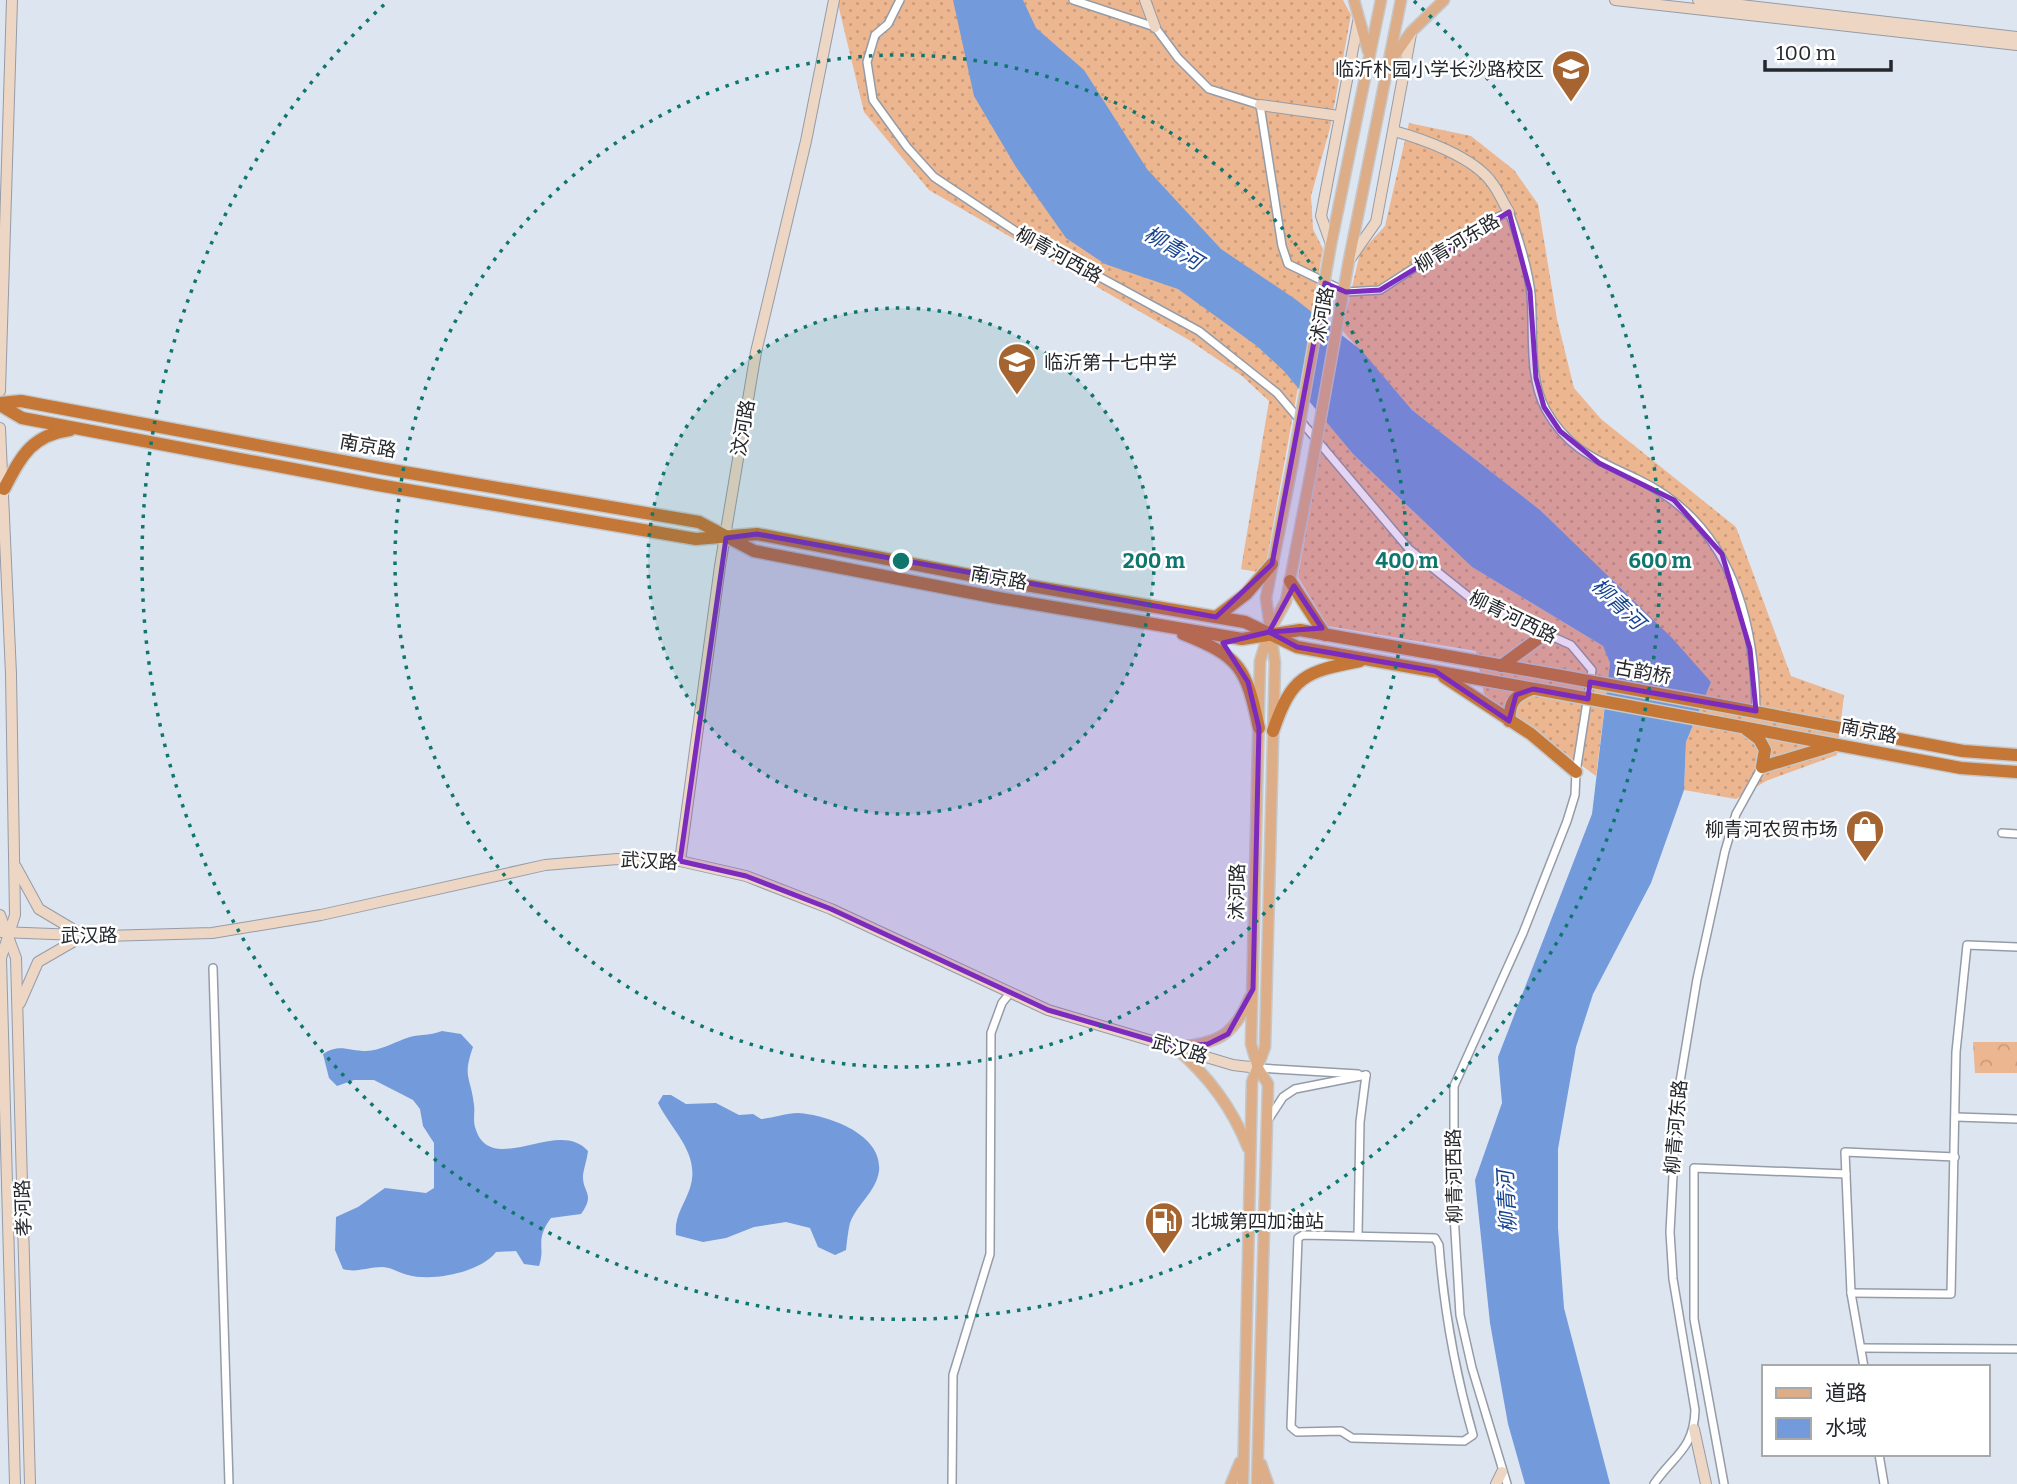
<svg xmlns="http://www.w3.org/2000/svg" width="2017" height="1484" viewBox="0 0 2017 1484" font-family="Bitter,'Noto Sans SC',serif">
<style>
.park{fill:url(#park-crowns)}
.garden{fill:url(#garden-dots)}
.water{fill:#739adb}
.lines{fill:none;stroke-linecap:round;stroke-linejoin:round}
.street-casing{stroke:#959ca7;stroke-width:10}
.secondary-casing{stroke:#959ca7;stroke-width:12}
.primary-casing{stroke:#c6c7c8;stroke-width:13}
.highway-casing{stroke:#c6c7c8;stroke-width:15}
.street{stroke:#fff;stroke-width:7}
.secondary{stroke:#edd6c3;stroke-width:10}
.primary{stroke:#dcad87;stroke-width:10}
.highway{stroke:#c47737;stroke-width:12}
.primary-bridge-casing{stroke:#c6c7c8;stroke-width:13;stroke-linecap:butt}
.highway-bridge-casing{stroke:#c6c7c8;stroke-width:15;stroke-linecap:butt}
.primary-bridge{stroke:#dcad87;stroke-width:10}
.highway-bridge{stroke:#c47737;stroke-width:12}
.marked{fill:#7b2cbf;fill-opacity:0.2;stroke:#7b2cbf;stroke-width:5;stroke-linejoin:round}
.ring{fill:none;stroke:#0f766e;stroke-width:3.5;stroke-dasharray:3.5 7}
.labels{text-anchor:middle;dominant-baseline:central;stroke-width:5;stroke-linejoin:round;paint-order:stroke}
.poi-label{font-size:19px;fill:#24272b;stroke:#fff;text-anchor:end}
.street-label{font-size:19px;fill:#24272b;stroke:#fff}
.water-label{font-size:21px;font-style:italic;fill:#174491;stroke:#fff}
.centre{fill:#0f766e;stroke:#fff;stroke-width:3.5}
.ring-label{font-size:21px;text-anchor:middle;font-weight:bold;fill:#0f766e;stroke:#fff;stroke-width:5;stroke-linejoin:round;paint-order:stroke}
</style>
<defs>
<pattern id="park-crowns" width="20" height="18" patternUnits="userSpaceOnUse" patternTransform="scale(1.75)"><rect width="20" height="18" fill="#ecb690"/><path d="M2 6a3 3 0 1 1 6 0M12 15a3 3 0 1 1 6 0" fill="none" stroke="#ca9c7c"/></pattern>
<pattern id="garden-dots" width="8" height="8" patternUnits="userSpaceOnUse" patternTransform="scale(1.75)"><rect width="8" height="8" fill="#ecb690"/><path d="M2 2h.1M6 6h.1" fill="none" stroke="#ca9c7c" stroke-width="1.8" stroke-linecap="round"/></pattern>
</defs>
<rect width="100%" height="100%" fill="#dde5f1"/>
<path class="park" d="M 1973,1042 L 2017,1042 L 2017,1073 L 1975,1073 Z"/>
<g class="garden">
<path d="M 837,0 L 1343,0 L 1351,15 L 1330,128 L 1311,196 L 1313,229 L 1323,249 L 1267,559 L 1257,572 L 1241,569 L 1269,401 L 1242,376 L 1189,340 L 929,190 L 864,112 Z"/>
<path d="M 1409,123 L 1471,136 L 1514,170 L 1538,204 L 1557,319 L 1574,388 L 1601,419 L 1736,527 L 1791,676 L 1844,695 L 1837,755 L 1766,781 L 1736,799 L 1684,790 L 1686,742 L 1711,682 L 1540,510 L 1412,410 L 1342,330 L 1360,253 L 1385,226 Z"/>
<path d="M 1326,421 L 1353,454 L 1472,567 L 1603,646 L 1610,663 L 1596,776 L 1484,694 L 1476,651 L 1328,626 L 1298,577 Z"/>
</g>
<g class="water">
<path d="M 953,0 L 1023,0 L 1036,28 L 1084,70 L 1147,169 L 1221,249 L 1295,299 L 1361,350 L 1412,410 L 1540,510 L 1672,638 L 1711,682 L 1686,742 L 1684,790 L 1651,883 L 1593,994 L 1576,1047 L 1558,1149 L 1558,1228 L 1564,1308 L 1610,1484 L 1525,1484 L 1508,1424 L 1490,1323 L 1475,1180 L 1502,1103 L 1498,1057 L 1592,814 L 1610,663 L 1603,646 L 1472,567 L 1353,454 L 1284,371 L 1257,346 L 1178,289 L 1105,264 L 1066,238 L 1016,167 L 974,96 Z"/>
<path d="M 442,1031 L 461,1034 L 473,1047 C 462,1078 471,1077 474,1105 C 475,1112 473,1120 475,1127 C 490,1180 558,1116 588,1151 C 587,1160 584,1167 583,1175 C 582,1193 596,1193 581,1214 L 551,1218 C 534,1241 546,1246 539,1266 L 524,1264 L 516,1251 L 496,1252 C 481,1272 433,1282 408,1275 C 399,1273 391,1267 382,1267 C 368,1267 357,1273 343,1269 L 335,1250 L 336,1217 L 358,1207 L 385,1188 L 426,1193 L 434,1188 L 434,1143 L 423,1126 L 420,1109 L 413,1100 L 374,1080 L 354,1080 L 337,1086 L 329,1078 L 323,1054 C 339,1043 349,1051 366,1051 C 381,1050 391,1044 404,1039 C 415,1034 430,1036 442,1031 Z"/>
<path d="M 663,1095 L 671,1095 L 686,1104 L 716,1103 L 739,1115 L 753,1114 L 761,1119 C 773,1118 787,1113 798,1113 C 828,1115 883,1134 879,1171 C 876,1192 857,1204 850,1223 C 848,1231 847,1241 846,1250 L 835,1255 L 818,1247 L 810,1228 L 786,1222 L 754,1227 L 726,1238 L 703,1242 L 676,1235 C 674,1216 684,1206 690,1188 C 701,1154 672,1131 658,1103 Z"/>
</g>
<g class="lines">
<g class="street-casing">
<g id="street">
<path d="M 900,0 L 888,24 L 875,35 L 867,62 L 873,100 L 907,147 L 934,177 L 1017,232 L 1199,331 L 1277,393 L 1409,549 L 1474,601 L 1571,645 L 1592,670 L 1576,772 L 1575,795 L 1567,821 L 1523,933 L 1454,1086 L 1454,1214 L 1460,1315 L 1472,1368 L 1507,1484"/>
<path d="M 1073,0 L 1155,27 L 1178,58 L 1209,89 L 1260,105 L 1282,246 L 1288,264 L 1346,292 L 1380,290 L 1482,224 L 1509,212 C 1519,239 1528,266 1531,294 C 1534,330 1528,378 1546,410 C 1569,451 1598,460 1637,479 C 1729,522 1755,617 1756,711"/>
<path d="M 2002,833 L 2017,834"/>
<path d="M 213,968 L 229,1484"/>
<path d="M 1258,1068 L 1358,1074"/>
<path d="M 1956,1117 L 2017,1119"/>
<path d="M 1268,1120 L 1283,1097 L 1295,1089 L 1366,1075"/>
<path d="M 1303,1235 L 1435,1238 L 1439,1245 C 1444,1311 1455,1372 1473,1435 L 1464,1441 L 1352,1438 L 1341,1431 L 1297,1432 L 1291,1427 L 1298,1238 Z"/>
<path d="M 1358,1235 L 1360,1122 L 1366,1075"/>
<path d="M 1851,1293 L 1951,1294 L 1956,1052 L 1967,945 L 2017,947"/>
<path d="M 1861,1348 L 2017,1349"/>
<path d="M 1864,1367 L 1851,1293 L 1845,1152 L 1955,1157"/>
<path d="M 1879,1454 L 1884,1484"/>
<path d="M 952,1484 L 953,1375 L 990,1254 L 991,1033 L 1002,1003 L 1010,993"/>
<path d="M 1654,1484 C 1674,1455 1694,1449 1695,1410 L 1673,1279 L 1670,1232 L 1677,1100 L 1697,979 L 1725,851 L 1736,814 L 1762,767"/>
<path d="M 1724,1484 L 1694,1319 L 1694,1168 L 1846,1174"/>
</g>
</g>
<g class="secondary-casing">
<g id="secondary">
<path d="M 1145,0 L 1155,27"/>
<path d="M 1615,0 L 2017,45"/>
<path d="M 1698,0 L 2017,37"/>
<path d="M 1260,105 L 1339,116"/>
<path d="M 1394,131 C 1423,139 1474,157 1492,183 C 1499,192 1503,203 1509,212"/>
<path d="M 1331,244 L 1321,216 L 1359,17"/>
<path d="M 1350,259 L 1376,222 L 1411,34"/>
<path d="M 0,391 L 12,0"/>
<path d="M 0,428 L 11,674 L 15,915 L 1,958 L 15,1484"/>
<path d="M 680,861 L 720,566 L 756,352 L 806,141 L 834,0"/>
<path d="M 16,867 L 39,909 L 81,934"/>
<path d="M 0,915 L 16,958 L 30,1484"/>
<path d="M 0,932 L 104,936 L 212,933 L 321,915 L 545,865 L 617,859 L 680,861 L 746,876 L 831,909 L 1048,1010 L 1233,1065 L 1258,1068"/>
<path d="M 20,1003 L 38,962 L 83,936"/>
<path d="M 1694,1429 L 1706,1484"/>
<path d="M 1496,1484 L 1502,1472"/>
</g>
</g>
<g class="primary-casing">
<g id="primary">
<path d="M 1354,0 L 1368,51"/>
<path d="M 1392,59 L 1411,32 L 1444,0"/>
<path d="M 1331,244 L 1381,0"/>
<path d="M 1349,260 L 1401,0"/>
<path d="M 1175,1047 C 1208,1076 1232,1107 1248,1148"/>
<path d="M 1175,1047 C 1217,1043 1233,1038 1250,997"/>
<path d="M 1261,1464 L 1268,1484"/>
<path d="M 1231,1484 L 1240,1462"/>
<path d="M 1243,1484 L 1252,1082 L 1265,1047 L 1275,663 L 1266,598 L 1293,461"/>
<path d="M 1257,1484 L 1268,1084 L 1258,1068 L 1251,1044 L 1260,661 L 1269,632 L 1286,601 L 1312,466"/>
</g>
</g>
<g class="highway-casing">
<g id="highway">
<path d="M 0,403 L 21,401 L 380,468 L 699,522 L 754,551 L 993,597 L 1242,639 L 1300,630 L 1561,676"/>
<path d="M 0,405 L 22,418 L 378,485 L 696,539 L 757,534 L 996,580 L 1245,622 L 1297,647 L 1558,693"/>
<path d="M 4,489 C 21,457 31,435 70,430"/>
<path d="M 1290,581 L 1325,635"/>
<path d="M 1216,617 L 1246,594 L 1272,564"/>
<path d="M 1183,634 C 1241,657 1246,668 1259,728"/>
<path d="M 1501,666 L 1546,633"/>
<path d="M 1444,677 L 1531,734 L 1576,772"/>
<path d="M 1718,705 L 1963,751 L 2017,755"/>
<path d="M 1509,721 C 1510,701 1514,696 1532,689"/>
<path d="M 1715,722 L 1961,768 L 2017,772"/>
<path d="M 1747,730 L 1759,739 L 1765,750 L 1762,767 L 1832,746"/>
<path d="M 1273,731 C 1292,676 1304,672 1360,661"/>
</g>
</g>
<use href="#street" class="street"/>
<use href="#secondary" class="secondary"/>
<use href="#primary" class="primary"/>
<use href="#highway" class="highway"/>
<g class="primary-bridge-casing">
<g id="primary-bridge">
<path d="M 1293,461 L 1331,244"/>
<path d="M 1312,466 L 1349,260"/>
</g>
</g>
<g class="highway-bridge-casing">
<g id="highway-bridge">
<path d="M 1561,676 L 1718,705"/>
<path d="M 1558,693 L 1715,722"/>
</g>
</g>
<use href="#primary-bridge" class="primary-bridge"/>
<use href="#highway-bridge" class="highway-bridge"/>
</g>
<path class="marked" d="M 1509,212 L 1530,291 L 1536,378 L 1544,407 L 1560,431 L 1599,463 L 1674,500 L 1722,554 L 1750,649 L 1756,711 L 1590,682 L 1588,699 L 1533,689 L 1516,695 L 1509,721 L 1435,671 L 1297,647 L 1269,632 L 1322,628 L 1294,586 L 1269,632 L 1223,643 L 1248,682 L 1259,728 L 1253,989 L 1228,1034 L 1208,1044 L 1175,1047 L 1048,1010 L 831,909 L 746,876 L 680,861 L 726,538 L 757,534 L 1216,617 L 1272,564 L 1325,283 L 1346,292 L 1380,290 Z"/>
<circle cx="901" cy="561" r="253" fill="#0f766e" fill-opacity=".12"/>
<g class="ring">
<circle cx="901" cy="561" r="253"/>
<circle cx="901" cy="561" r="506"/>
<path d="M1414 1A759 759 0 1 1 388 1"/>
</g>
<defs>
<g id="school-pin" transform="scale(2.0125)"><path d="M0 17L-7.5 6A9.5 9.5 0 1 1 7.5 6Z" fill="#a66530" stroke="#fff"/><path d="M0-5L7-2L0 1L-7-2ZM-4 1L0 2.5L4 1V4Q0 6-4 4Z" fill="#fff"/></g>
<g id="shop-pin" transform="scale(2.0125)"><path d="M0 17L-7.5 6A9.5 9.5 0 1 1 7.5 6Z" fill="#a66530" stroke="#fff"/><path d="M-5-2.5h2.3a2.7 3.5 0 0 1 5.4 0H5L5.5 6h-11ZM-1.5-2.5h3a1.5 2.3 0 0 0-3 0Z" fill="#fff"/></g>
<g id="fuel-pin" transform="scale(2.0125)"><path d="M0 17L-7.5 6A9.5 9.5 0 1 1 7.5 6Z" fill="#a66530" stroke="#fff"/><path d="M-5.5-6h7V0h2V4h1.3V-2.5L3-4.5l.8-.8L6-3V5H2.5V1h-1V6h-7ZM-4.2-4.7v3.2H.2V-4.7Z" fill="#fff"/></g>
</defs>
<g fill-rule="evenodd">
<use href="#school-pin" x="1571" y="69"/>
<use href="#school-pin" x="1017" y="362"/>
<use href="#shop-pin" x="1865" y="829"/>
<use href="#fuel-pin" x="1164" y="1221"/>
</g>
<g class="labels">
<g class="poi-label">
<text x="1544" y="69">临沂朴园小学长沙路校区</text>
<text x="1044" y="362" text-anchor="start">临沂第十七中学</text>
<text x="1838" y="829">柳青河农贸市场</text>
<text x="1191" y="1221" text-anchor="start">北城第四加油站</text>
</g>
<g class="street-label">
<text transform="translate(1457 243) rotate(-31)">柳青河东路</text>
<text transform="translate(1059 255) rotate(29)">柳青河西路</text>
<text transform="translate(1322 315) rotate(-80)">沭河路</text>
<text transform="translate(743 428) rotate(-80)">汶河路</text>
<text transform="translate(368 446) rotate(10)">南京路</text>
<text transform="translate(999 578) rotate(10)">南京路</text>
<text transform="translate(1513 617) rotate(26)">柳青河西路</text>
<text transform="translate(1643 672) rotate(10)">古韵桥</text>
<text transform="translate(1869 731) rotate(11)">南京路</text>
<text transform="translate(649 861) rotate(3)">武汉路</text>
<text transform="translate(1237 892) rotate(-89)">沭河路</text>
<text x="89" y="935">武汉路</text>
<text transform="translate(1180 1049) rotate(17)">武汉路</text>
<text transform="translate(1676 1127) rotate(-85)">柳青河东路</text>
<text transform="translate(1454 1176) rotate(-91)">柳青河西路</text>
<text transform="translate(23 1208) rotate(-92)">孝河路</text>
</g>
<g class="water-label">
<text transform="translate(1173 248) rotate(31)">柳青河</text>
<text transform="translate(1618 604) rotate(44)">柳青河</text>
<text transform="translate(1507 1202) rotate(-93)">柳青河</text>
</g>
</g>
<circle cx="901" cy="561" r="10" class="centre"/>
<g class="ring-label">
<text x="1154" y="568">200 m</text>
<text x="1407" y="568">400 m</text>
<text x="1660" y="568">600 m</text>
</g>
<rect x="1762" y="1365" width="228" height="91" fill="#ffffff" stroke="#a7a9aa" stroke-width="2"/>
<rect x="1776" y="1388" width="35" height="10" fill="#dcad87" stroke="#a7a9aa" stroke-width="2"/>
<text x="1825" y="1400" font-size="21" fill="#24272b">道路</text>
<rect x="1776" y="1418" width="35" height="21" fill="#739adb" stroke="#a7a9aa" stroke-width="2"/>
<text x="1825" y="1435" font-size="21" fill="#24272b">水域</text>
<path d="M1765 60v10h126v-10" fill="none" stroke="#24272b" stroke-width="3.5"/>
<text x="1776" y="60" font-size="21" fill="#24272b" stroke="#ffffff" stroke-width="5" paint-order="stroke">100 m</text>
</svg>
